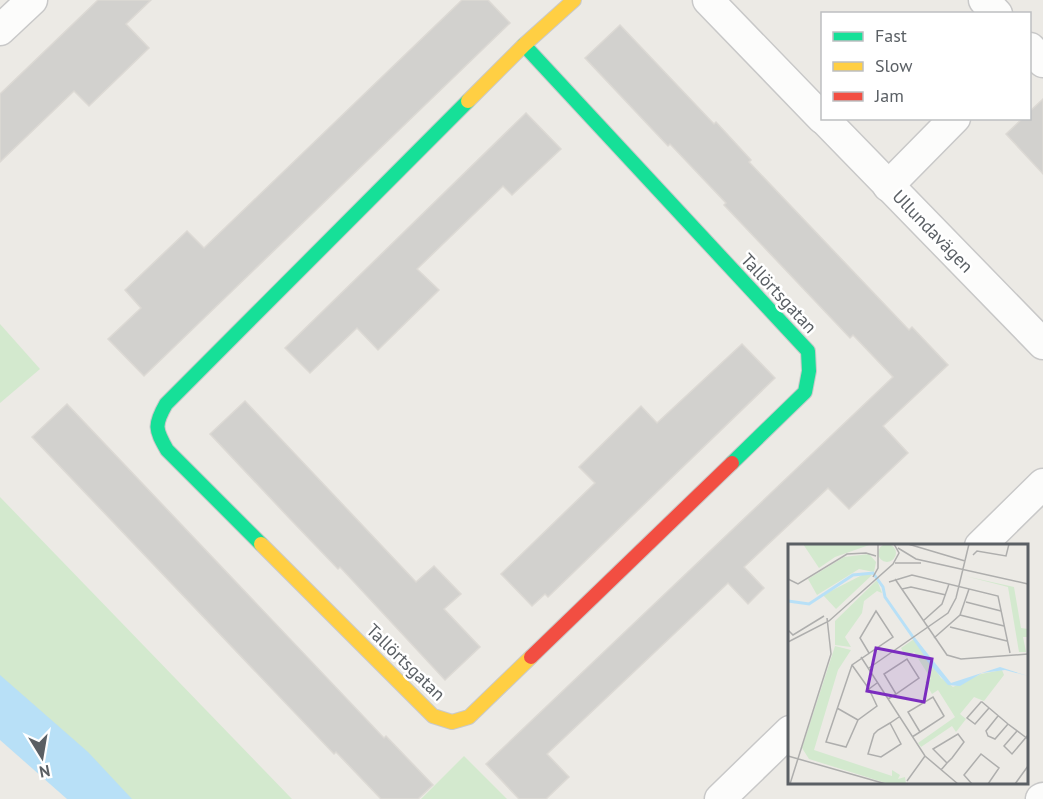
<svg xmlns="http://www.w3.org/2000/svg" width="1043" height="799" viewBox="0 0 1043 799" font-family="'PT Sans',sans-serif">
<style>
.green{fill:#d3e9ce}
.water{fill:#b8e0f7}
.building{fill:#d2d1ce;stroke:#dcd9d4;stroke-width:1.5}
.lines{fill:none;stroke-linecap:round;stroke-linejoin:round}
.street-casing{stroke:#c8c8c8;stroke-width:33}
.fast-casing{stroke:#c9c9c9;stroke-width:16}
.slow-casing{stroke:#c9c9c9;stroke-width:16}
.jam-casing{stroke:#c9c9c9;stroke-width:16}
.street{stroke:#fcfcfb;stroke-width:30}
.fast{stroke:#16e098;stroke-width:14}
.slow{stroke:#ffcf43;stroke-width:14}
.jam{stroke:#f24e42;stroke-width:14}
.labels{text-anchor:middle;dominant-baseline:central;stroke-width:5;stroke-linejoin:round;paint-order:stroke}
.street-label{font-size:18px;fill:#5a5f64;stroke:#fff}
.inset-river{fill:none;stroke:#b8e0f7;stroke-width:3}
.inset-road{fill:none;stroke:#aeaead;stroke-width:1.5}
.view{fill:#7b2cbf;fill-opacity:0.15;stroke:#7b2cbf;stroke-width:3}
.inset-edge{fill:none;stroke:#5a5f64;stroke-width:3}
</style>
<rect width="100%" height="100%" fill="#eceae5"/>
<g class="green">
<path d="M 0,324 L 40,369 L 0,403 Z"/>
<path d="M 0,497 L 292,799 L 115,799 L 0,684 Z"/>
<path d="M 464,756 L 507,799 L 421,799 Z"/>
</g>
<path class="water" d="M 0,675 L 88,752 L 132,799 L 67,799 L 0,740 Z"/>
<g class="building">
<path d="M 98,0 L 151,0 L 126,24 L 149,48 L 89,106 L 74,91 L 0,162 L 0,94 Z"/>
<path d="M 462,0 L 488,0 L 510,23 L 144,376 L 108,339 L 141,308 L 125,290 L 187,231 L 204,248 Z"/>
<path d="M 620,25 L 714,124 L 716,122 L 751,160 L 749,162 L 909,330 L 912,327 L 948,365 L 883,426 L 908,453 L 849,509 L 828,488 L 744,567 L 764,588 L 748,604 L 728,583 L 547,754 L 569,777 L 546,799 L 519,799 L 486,764 L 893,377 L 853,335 L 850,338 L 724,205 L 726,203 L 670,144 L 668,146 L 585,58 Z"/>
<path d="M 1043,99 L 1043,174 L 1006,134 L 1023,118 L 1029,118 L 1029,112 Z"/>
<path d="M 526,113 L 561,149 L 512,195 L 503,186 L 417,269 L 439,290 L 378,350 L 357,328 L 310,373 L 285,348 Z"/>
<path d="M 742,344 L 775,378 L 548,597 L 545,594 L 532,606 L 501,574 L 595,483 L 579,467 L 641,406 L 657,423 Z"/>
<path d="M 245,401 L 416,582 L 434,566 L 461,594 L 444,609 L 480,647 L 445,680 L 340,567 L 338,569 L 291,520 L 210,434 Z"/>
<path d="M 67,404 L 384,738 L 386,736 L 433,785 L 418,799 L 381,799 L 336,752 L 334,754 L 32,437 Z"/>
</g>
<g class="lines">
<g class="street-casing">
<g id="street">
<path d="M 708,0 L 822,118"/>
<path d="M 984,0 L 997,14"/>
<path d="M 0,30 L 32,0"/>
<path d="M 1030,48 L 1043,62"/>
<path d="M 823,118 L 1043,344"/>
<path d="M 888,186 L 955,118"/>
<path d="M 980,546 L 1043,484"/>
<path d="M 720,799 L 790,731"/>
<path d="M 1041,799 L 1043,798"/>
</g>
</g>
<g class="fast-casing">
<g id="fast">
<path d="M 524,45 L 808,351 L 809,371 L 805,392 L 732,463"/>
<path d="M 261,544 L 167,450 C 155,429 154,425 166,404 L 468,101"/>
</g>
</g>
<g class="slow-casing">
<g id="slow">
<path d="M 468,101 L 524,45 L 574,0"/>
<path d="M 261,544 L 433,716 L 452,722 L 469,717 L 531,657"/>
</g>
</g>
<g class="jam-casing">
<path id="jam" d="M 531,657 L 732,463"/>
</g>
<use href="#street" class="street"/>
<use href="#fast" class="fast"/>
<use href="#slow" class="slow"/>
<use href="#jam" class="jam"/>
</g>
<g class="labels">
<g class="street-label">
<text transform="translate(933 231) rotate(46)">Ullundavägen</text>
<text transform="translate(779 293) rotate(47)">Tallörtsgatan</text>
<text transform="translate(406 662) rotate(44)">Tallörtsgatan</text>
</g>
</g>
<g transform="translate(788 544)">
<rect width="240" height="240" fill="#eceae5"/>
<path d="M90 9a9 9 0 1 1 18 0a9 9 0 1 1-18 0ZM 15,0 L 84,0 L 47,13 L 31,24 ZM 81,10 L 88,18 L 86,28 L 71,25 L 29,51 L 20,35 L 56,13 ZM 78,29 L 84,31 L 48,65 L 35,51 ZM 177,32 L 226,43 L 233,84 L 240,85 L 240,93 L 235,93 L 238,108 L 231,108 L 220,43 ZM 89,36 L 94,49 L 89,47 L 76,57 L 74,69 L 57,93 L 63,103 L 47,101 L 47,77 ZM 126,95 L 153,134 L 165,143 L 193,130 L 214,126 L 216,131 L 196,157 L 186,153 L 172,170 L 178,175 L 168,188 L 164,182 L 133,203 L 130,199 L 167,173 L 150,146 L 144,150 L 137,138 L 143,135 L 126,108 L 118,113 L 113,104 ZM 47,102 L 63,106 L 50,126 L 26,206 L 104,232 L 104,226 L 112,231 L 110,235 L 117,233 L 118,240 L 101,240 L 21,215 L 14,204 Z" fill="#d3e9ce"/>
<path d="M 128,95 L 163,139 L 212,123 L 240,132 L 217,126 L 194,129 L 172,142 L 160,141 L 139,117 Z" fill="#b8e0f7"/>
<path class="inset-river" d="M 0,57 L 21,60 L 65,31 L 85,29 L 95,43 L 97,53 L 141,116"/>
<path class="inset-road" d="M 120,0 L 177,17M 110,4 L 128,15 L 240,40M 185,11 L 189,7 L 218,12 L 221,0M 107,19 L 133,19M 85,33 L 90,24 L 90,0M 0,35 L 10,40 L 59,10 L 78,9 L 88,12M 107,35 L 159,111 L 173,115 L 240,110M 101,38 L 124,31 L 210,52 L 222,109M 114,45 L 123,43 L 158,51M 178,58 L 213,67M 172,71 L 216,82M 135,77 L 154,60 L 161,40M 162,83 L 219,97M 0,86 L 5,91 L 36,72M 146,94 L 172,71 L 181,45M 0,98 L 41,77 L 105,20 L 111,9 L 106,0M 81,109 L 72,94 L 88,67 L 105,93 L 64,121 L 38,198 L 58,203 L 70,176 L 89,162 L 81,145 L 89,139M 73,113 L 137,212 L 170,240M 64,121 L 81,145M 81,124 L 160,69 L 168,54 L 181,0M 100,155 L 108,150 L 131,134 L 119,115 L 96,130 L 108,150M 49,164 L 70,176M 201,164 L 187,180 L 179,174 L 193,158 L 194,158 L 220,180 L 240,195M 210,172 L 198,187 L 200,192 L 207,195 L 220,180M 102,179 L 113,200 L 93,213 L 80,210 L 86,190 L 90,186 L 102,179 L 111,173M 229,187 L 216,202 L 224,210 L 240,191M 124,193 L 132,188 L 155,173 L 156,172 L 145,153 L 120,168 L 132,188M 0,212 L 98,240M 153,226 L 159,219 L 164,214 L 176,198 L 170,190 L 145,205 L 159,219M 119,237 L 137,212M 2,240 L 43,110 L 39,74M 184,240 L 176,231 L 193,210 L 211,224 L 200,240M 227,240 L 240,222"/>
<path class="view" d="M 88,104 L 144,115 L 136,158 L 79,147 Z"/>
<rect width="240" height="240" class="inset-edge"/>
</g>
<rect x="821" y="12" width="210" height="108" fill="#ffffff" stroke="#bdbfc1" stroke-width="1.5"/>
<rect x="833" y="32" width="30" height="9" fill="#16e098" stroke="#bdbfc1" stroke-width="1.5"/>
<text x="875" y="42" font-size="18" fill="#5a5f64">Fast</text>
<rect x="833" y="62" width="30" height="9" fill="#ffcf43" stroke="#bdbfc1" stroke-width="1.5"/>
<text x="875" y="72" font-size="18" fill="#5a5f64">Slow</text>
<rect x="833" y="92" width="30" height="9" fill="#f24e42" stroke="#bdbfc1" stroke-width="1.5"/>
<text x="875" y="102" font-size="18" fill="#5a5f64">Jam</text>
<g transform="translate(42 757) rotate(169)" stroke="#ffffff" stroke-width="4.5" paint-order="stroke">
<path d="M0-4.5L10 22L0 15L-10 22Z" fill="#5a5f64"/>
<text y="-9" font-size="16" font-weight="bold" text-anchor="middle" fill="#5a5f64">N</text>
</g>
</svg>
